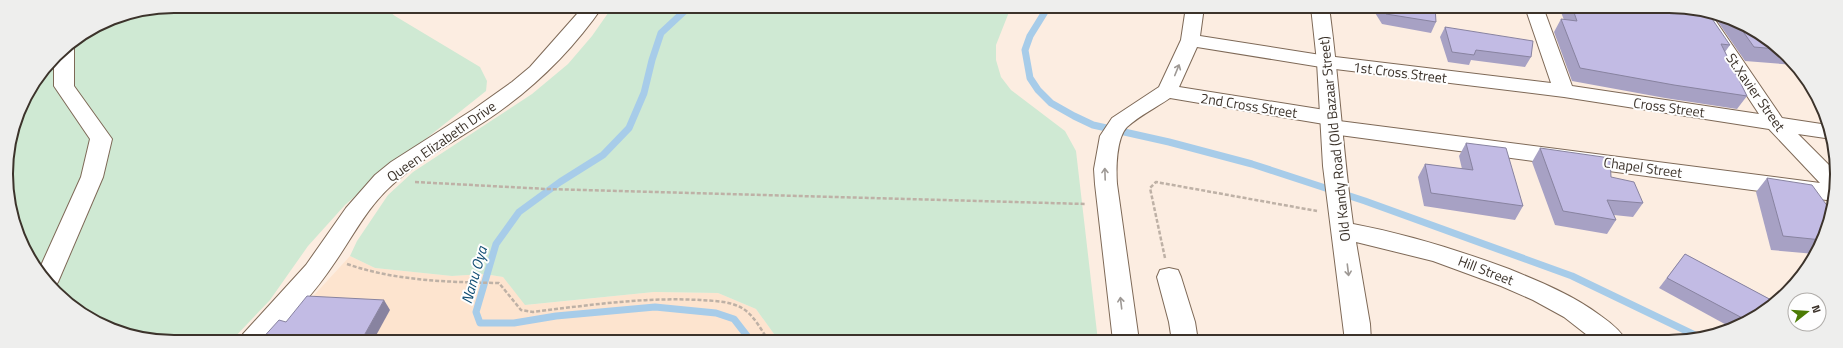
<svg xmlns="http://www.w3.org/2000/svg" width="1843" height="348" viewBox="0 0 1843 348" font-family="'Titillium Web',sans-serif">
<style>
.built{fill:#fde4cf}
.green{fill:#cfe9d3}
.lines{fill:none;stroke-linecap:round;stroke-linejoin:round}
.stream{stroke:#a7cce9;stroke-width:7}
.minor-casing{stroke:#7e6957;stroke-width:2}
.major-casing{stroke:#7e6957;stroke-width:2}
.highway-casing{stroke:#7e6957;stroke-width:2}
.path{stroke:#beb1a6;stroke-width:2.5;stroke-dasharray:4 2;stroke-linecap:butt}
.minor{fill:#fff;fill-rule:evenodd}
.major{fill:#fff;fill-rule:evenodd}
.highway{fill:#fff;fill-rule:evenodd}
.wall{fill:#a7a1c4}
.shaded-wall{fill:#8883a0}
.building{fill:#c2bbe4;stroke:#8883a0}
.oneway{stroke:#9e9995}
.labels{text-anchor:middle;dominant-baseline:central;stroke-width:4;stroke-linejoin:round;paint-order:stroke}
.street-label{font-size:14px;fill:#3c332b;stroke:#fefefe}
.water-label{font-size:15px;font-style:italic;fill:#0e4b71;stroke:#fefefe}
.rim{fill:none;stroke:#3c332b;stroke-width:2}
</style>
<rect width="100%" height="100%" fill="#fcede1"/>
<path class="built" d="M 350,256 L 375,268 L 452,276 L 484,274 L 503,277 L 526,305 L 654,292 L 718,293 L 756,309 L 779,341 L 272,341 Z"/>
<g class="green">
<path d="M 174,6 L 382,6 L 395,16 L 480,67 L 487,81 L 486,91 L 369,184 L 345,205 L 308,246 L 270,300 L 231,341 L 152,341 L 90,320 L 48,285 L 15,228 L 6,163 L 19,109 L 55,55 L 110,19 Z"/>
<path d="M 613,6 L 1011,7 L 996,45 L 996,60 L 1001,77 L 1011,90 L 1065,131 L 1076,151 L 1098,341 L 779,341 L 756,309 L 718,293 L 654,292 L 525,305 L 503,277 L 484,274 L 452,276 L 375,268 L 350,256 L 357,241 L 388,195 L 413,172 L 532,94 L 568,64 L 592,36 Z"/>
</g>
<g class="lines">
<g class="stream">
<path d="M 690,6 L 661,33 L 652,60 L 644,93 L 629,128 L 603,155 L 560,182 L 519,212 L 496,244 L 476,312 L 480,323 L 514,323 L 556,316 L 655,307 L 716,313 L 734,319 L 751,341"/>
<path d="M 1048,7 L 1030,36 L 1025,50 L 1030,78 L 1038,90 L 1051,103 L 1074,116 L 1093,125 L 1169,142 L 1252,164 L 1365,201 L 1572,276 L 1699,337"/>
</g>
<g class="minor-casing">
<g id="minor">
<path d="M 1186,7 L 1204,7 L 1200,36 L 1327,56 L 1551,83 L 1525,7 L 1543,7 L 1572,86 L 1759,114 L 1691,11 L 1693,8 L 1711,14 L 1782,118 L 1828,125 L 1831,130 L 1832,139 L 1798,134 L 1834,170 L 1836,196 L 1834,201 L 1332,134 L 1325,132 L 1322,127 L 1324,124 L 1170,98 C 1157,107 1139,116 1127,127 C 1116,138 1116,170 1117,184 L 1139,341 L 1113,341 L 1095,184 L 1094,169 L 1100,136 L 1112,118 L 1159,87 L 1181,40 ZM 1197,47 L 1327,68 L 1564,97 L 1769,129 L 1820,183 L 1339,121 L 1341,118 L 1338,113 L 1331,111 L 1179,87 Z"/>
<path d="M 71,45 L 74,49 L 74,86 L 112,139 L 103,177 L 58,282 L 53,289 L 48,285 L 39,270 L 81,177 L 90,139 L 54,86 L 54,57 Z"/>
<path d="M 1169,268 L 1178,270 L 1181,277 L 1195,322 L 1198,341 L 1172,341 L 1169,322 L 1157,277 L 1160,270 Z"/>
</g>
</g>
<g class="major-casing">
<path id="major" d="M 1311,7 L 1329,7 C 1339,79 1343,152 1353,224 C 1406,234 1458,250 1509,269 C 1541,282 1573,295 1601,316 C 1611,323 1621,331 1627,342 L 1596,342 L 1564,317 L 1533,300 L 1501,286 L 1433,261 L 1356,242 L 1370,324 L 1371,341 L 1345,341 L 1323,166 L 1317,62 Z"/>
</g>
<g class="highway-casing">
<path id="highway" d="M 584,6 L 603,6 C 572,51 532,90 487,120 C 455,141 420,159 392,185 C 367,207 352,238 333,265 C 315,292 292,317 269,341 L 239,341 L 243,334 L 306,265 L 346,208 L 375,175 L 391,162 L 474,109 L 512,82 L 530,67 Z"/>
</g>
<g class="path">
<path d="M 415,182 L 547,189 L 1086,204"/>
<path d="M 1165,258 L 1150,188 L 1156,182 L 1317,211"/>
<path d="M 347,264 C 396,281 447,282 499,283 L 521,310 L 533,312 C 589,305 644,297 700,300 C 714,301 730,301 742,308 C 754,315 761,330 769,341"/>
</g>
<use href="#minor" class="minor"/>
<use href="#major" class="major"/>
<use href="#highway" class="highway"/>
</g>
<g class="wall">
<path d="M 1372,7 L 1435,7 L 1436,22 L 1431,33 L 1382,24 L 1372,8 Z"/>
<path d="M 1559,7 L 1691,7 L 1730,45 L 1725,52 L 1747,96 L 1737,109 L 1665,98 L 1572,81 L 1554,32 L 1561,19 L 1564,20 Z"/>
<path d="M 1721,18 L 1753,28 L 1795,65 L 1745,61 L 1718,22 Z"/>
<path d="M 1445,27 L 1531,57 L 1525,67 L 1471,60 L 1469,65 L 1448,62 L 1440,37 Z"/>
<path d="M 1466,143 L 1523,206 L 1515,220 L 1424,206 L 1418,177 L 1425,164 L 1462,169 L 1459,156 Z"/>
<path d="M 1540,148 L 1643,203 L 1633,217 L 1614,215 L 1616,220 L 1607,234 L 1555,225 L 1532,162 Z"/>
<path d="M 1767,178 L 1831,211 L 1820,248 L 1815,254 L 1771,250 L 1756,192 Z"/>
<path d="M 1685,254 L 1775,302 L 1743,325 L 1732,328 L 1659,288 Z"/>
</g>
<path class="shaded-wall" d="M 384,300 L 390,310 L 373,341 L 361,341 Z"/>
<g class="building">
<path d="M 1382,7 L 1435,7 L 1436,22 L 1386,14 Z"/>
<path d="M 1572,7 L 1691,7 L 1708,13 L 1730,45 L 1721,44 L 1747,96 L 1674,85 L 1580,68 L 1561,19 L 1577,21 Z"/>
<path d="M 1737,23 L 1753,28 L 1777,49 L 1754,47 Z"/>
<path d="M 1445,27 L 1533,41 L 1531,57 L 1476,50 L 1474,55 L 1452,52 Z"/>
<path d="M 1466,143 L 1506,148 L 1523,206 L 1431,193 L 1425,164 L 1473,170 Z"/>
<path d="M 1540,148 L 1610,158 L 1611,177 L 1634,182 L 1643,203 L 1607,200 L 1616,220 L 1563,211 Z"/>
<path d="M 1767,178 L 1812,185 L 1831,211 L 1822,240 L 1783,236 Z"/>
<path d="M 1685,254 L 1775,302 L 1748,321 L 1667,278 Z"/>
<path d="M 307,296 L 384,300 L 361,341 L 260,341 L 279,320 L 286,322 Z"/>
<path d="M 1504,337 L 1514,342 L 1503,342 Z"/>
</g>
<defs><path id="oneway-shaft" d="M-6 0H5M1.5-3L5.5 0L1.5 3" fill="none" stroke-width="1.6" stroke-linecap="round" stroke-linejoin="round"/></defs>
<g class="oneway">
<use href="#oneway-shaft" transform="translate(1177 70) rotate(-68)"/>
<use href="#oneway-shaft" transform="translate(1105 174) rotate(-92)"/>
<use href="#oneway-shaft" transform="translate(1348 270) rotate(83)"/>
<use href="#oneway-shaft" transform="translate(1121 303) rotate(-97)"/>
</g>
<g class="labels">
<g class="street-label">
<text transform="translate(1400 72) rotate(7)">1st Cross Street</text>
<text transform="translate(1756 92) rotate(55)">St.Xavier Street</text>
<text transform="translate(1249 105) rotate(9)">2nd Cross Street</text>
<text transform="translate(1669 107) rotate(8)">Cross Street</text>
<text transform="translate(1334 139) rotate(-96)">Old Kandy Road (Old Bazaar Street)</text>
<text transform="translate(441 141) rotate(-35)">Queen Elizabeth Drive</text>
<text transform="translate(1643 167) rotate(8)">Chapel Street</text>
<text transform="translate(1486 270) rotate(21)">Hill Street</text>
</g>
<g class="water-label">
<text transform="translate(474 275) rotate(-74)">Nanu Oya</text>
</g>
</g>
<path d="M0 0H1843V348H0ZM174 13H1669A161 161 0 0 1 1830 174V174A161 161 0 0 1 1669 335H174A161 161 0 0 1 13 174V174A161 161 0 0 1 174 13Z" fill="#eeeeed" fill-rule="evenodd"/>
<path class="rim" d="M174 13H1669A161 161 0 0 1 1830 174V174A161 161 0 0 1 1669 335H174A161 161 0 0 1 13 174V174A161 161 0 0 1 174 13Z"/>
<g transform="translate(1807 312) rotate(73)"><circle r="19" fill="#fefefe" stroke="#b0adaa"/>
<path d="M0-3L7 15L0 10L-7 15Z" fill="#4b7b04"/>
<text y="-6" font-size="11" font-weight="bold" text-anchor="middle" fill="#3c332b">N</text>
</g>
</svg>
